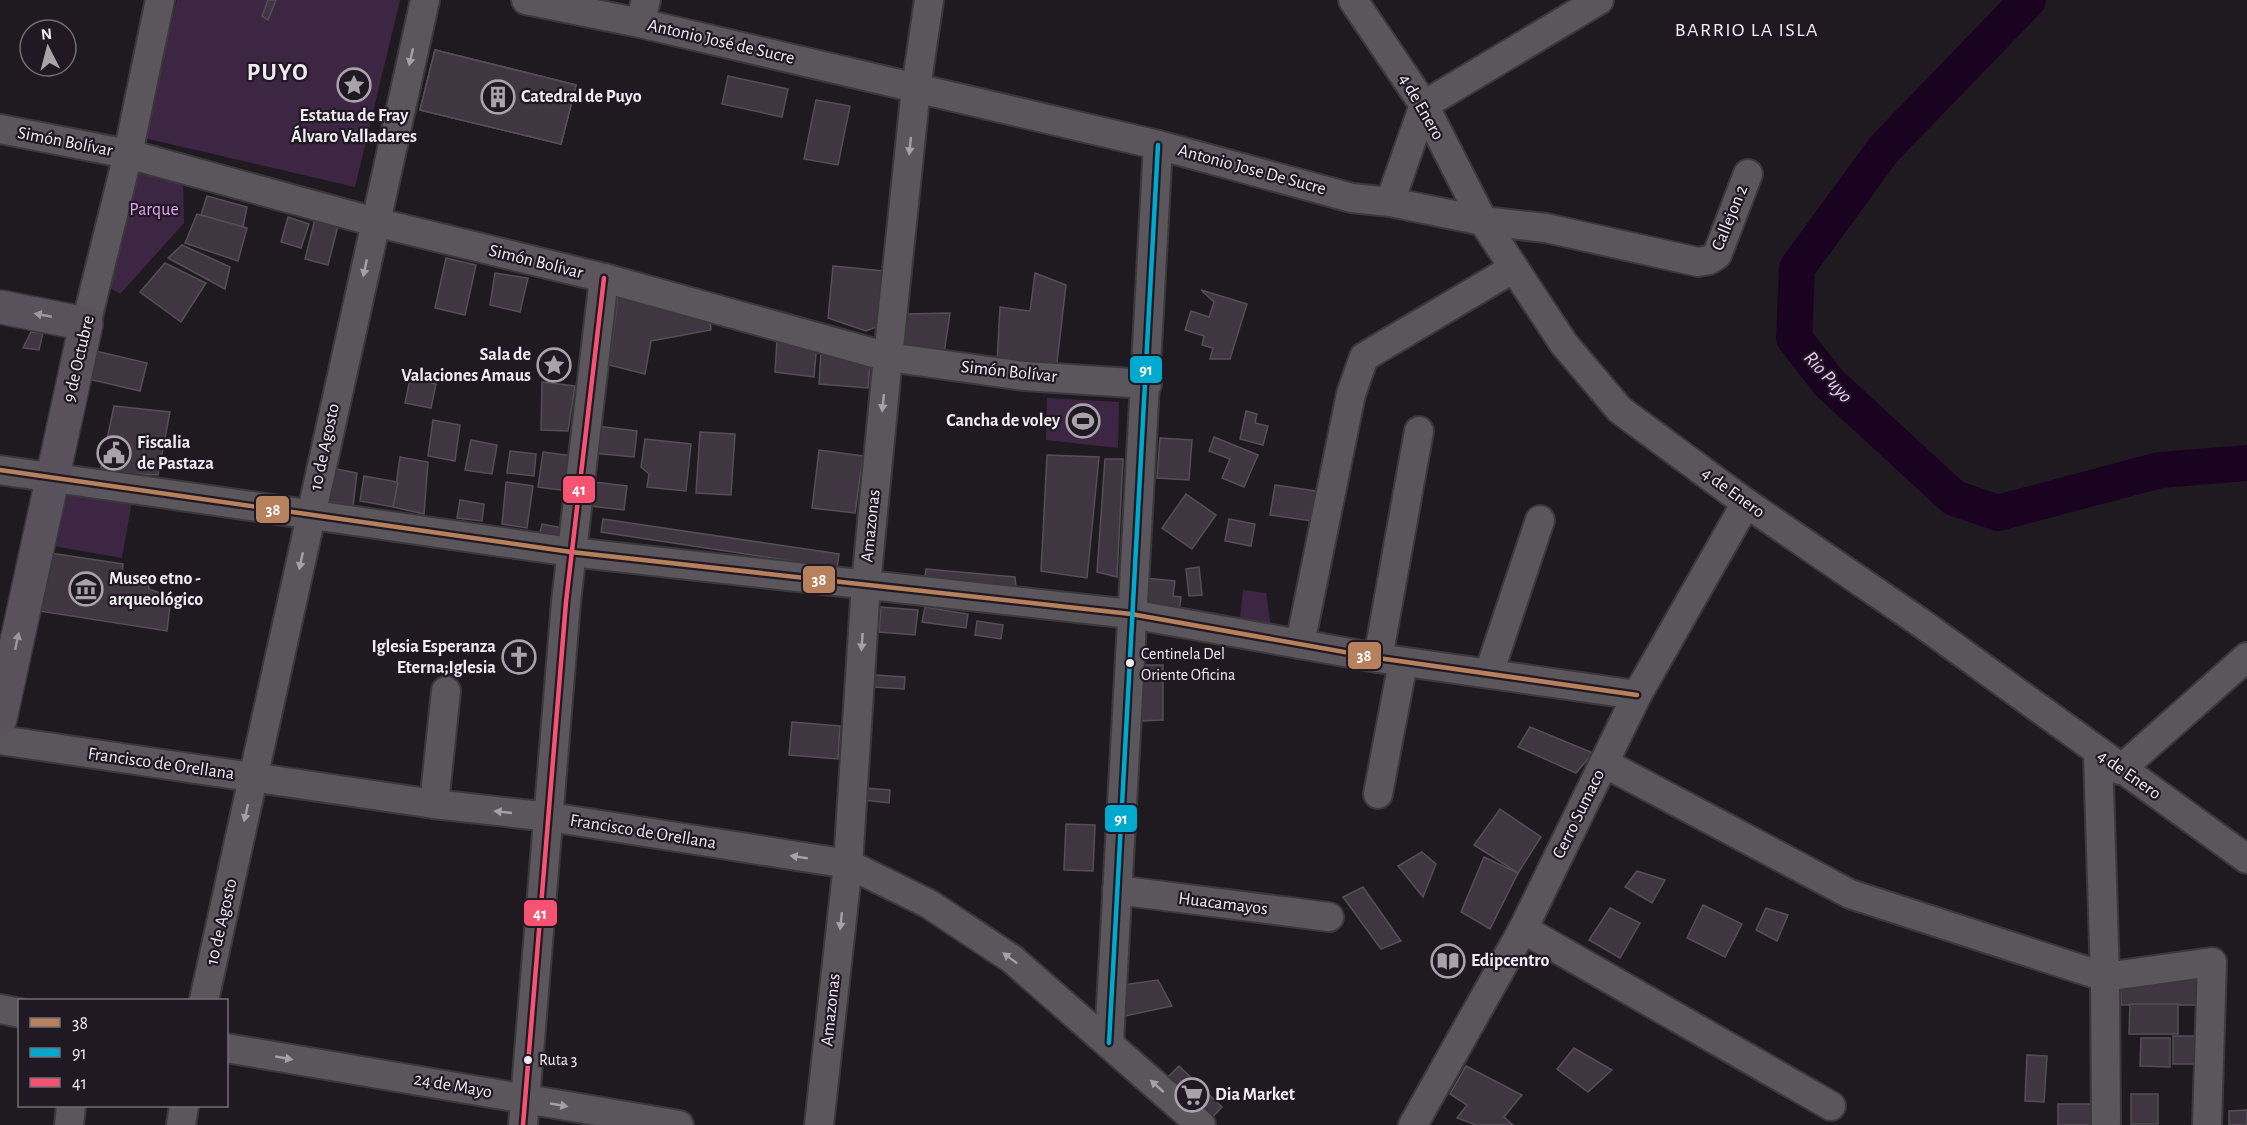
<svg xmlns="http://www.w3.org/2000/svg" width="2247" height="1125" viewBox="0 0 2247 1125" font-family="'Alegreya Sans',sans-serif">
<style>
.green{fill:#3d2643}
.lines{fill:none;stroke-linecap:round;stroke-linejoin:round}
.river{stroke:#1a0221;stroke-width:36}
.building{fill:#3f3642;stroke:#534f54;stroke-width:1.5}
.minor-casing{stroke:#3b383b;stroke-width:32}
.major-casing{stroke:#3b383b;stroke-width:36}
.minor{stroke:#5a565c;stroke-width:28}
.major{stroke:#59515c;stroke-width:33}
.bus-1-casing{stroke:#201822;stroke-width:9}
.bus-2-casing{stroke:#201822;stroke-width:9}
.bus-3-casing{stroke:#201822;stroke-width:9}
.bus-1{stroke:#b6815c;stroke-width:4.5}
.bus-2{stroke:#00a9ce;stroke-width:4.5}
.bus-3{stroke:#f65372;stroke-width:4.5}
.oneway{fill:#a6a1a8}
.oneway2{fill:#9d97a0}
.bus-dot{fill:#f1ecf3;stroke:#201822;stroke-width:2}
.labels{text-anchor:middle;dominant-baseline:central;stroke-width:4.5;stroke-linejoin:round;paint-order:stroke}
.bus-label{font-size:16px;fill:#f1ecf3;stroke:#201822;text-anchor:start}
.street-label{font-size:18px;fill:#f1ecf3;stroke:#201822}
.poi-label{font-size:18px;font-weight:bold;fill:#f1ecf3;stroke:#201822;text-anchor:start}
.park-label{font-size:18px;fill:#e3a2f5;stroke:#201822}
.neighbourhood-label{font-size:20px;letter-spacing:1.5px;fill:#f1ecf3;stroke:#201822}
.water-label{font-size:20px;font-style:italic;fill:#f0c9fb;stroke:#201822}
.district-label{font-size:24px;font-weight:bold;letter-spacing:1.5px;fill:#f1ecf3;stroke:#201822}
.line-badge{stroke:#201822;stroke-width:2}
.badge-label{font-size:16px;text-anchor:middle;font-weight:bold;fill:#fff}
</style>
<rect width="100%" height="100%" fill="#1f1a20"/>
<g class="green">
<path d="M 177,0 L 400,0 L 355,187 L 144,138 Z"/>
<path d="M 131,172 L 183,182 L 184,223 L 120,294 L 107,286 Z"/>
<path d="M 1047,398 L 1119,402 L 1118,448 L 1046,440 Z"/>
<path d="M 58,483 L 133,496 L 122,558 L 47,545 Z"/>
<path d="M 1243,590 L 1266,593 L 1272,633 L 1239,627 Z"/>
</g>
<g class="lines">
<path class="river" d="M 2028,0 L 1884,149 L 1797,268 L 1794,338 L 1829,383 L 1954,498 L 1998,513 L 2160,470 L 2247,463"/>
</g>
<g class="building">
<path d="M 268,0 L 276,0 L 268,20 L 262,16 Z"/>
<path d="M 435,50 L 576,85 L 561,144 L 420,110 Z"/>
<path d="M 435,50 L 576,85 L 561,144 L 420,110 Z"/>
<path d="M 435,50 L 576,85 L 561,144 L 420,110 Z"/>
<path d="M 728,76 L 788,89 L 782,117 L 722,104 Z"/>
<path d="M 816,100 L 850,106 L 838,165 L 804,159 Z"/>
<path d="M 207,196 L 247,207 L 243,227 L 201,215 Z"/>
<path d="M 197,214 L 247,228 L 238,261 L 185,243 Z"/>
<path d="M 288,217 L 309,224 L 301,248 L 281,242 Z"/>
<path d="M 315,219 L 338,226 L 328,265 L 305,259 Z"/>
<path d="M 182,245 L 230,267 L 225,289 L 168,258 Z"/>
<path d="M 446,258 L 476,265 L 465,315 L 435,308 Z"/>
<path d="M 165,263 L 206,283 L 181,322 L 140,292 Z"/>
<path d="M 833,266 L 884,271 L 879,326 L 866,331 L 828,318 Z"/>
<path d="M 495,273 L 528,278 L 520,312 L 490,305 Z"/>
<path d="M 1035,273 L 1066,285 L 1056,371 L 997,363 L 1000,307 L 1030,311 Z"/>
<path d="M 1201,290 L 1247,304 L 1230,359 L 1210,359 L 1213,348 L 1202,345 L 1204,336 L 1185,330 L 1191,311 L 1209,317 L 1214,302 Z"/>
<path d="M 618,296 L 710,319 L 711,330 L 651,341 L 645,374 L 609,365 Z"/>
<path d="M 950,313 L 944,354 L 902,349 L 906,314 Z"/>
<path d="M 31,332 L 43,333 L 39,350 L 23,348 Z"/>
<path d="M 777,340 L 817,343 L 814,377 L 775,372 Z"/>
<path d="M 87,349 L 147,363 L 140,391 L 80,377 Z"/>
<path d="M 821,350 L 871,353 L 868,388 L 819,384 Z"/>
<path d="M 410,379 L 436,384 L 431,408 L 405,403 Z"/>
<path d="M 542,382 L 575,386 L 568,431 L 541,430 Z"/>
<path d="M 114,406 L 170,412 L 158,475 L 100,472 Z"/>
<path d="M 1246,411 L 1257,414 L 1255,423 L 1268,426 L 1263,445 L 1240,439 Z"/>
<path d="M 433,420 L 460,425 L 455,461 L 428,456 Z"/>
<path d="M 596,426 L 637,431 L 634,457 L 593,453 Z"/>
<path d="M 700,432 L 735,434 L 731,495 L 696,493 Z"/>
<path d="M 1214,437 L 1258,455 L 1244,487 L 1222,478 L 1230,459 L 1209,451 Z"/>
<path d="M 1160,438 L 1192,440 L 1189,480 L 1157,478 Z"/>
<path d="M 645,439 L 691,444 L 686,491 L 647,487 L 649,474 L 641,467 Z"/>
<path d="M 471,440 L 497,445 L 492,474 L 465,470 Z"/>
<path d="M 819,450 L 863,456 L 855,513 L 812,508 Z"/>
<path d="M 510,451 L 536,454 L 534,476 L 507,473 Z"/>
<path d="M 543,452 L 573,456 L 568,491 L 538,487 Z"/>
<path d="M 1047,455 L 1099,457 L 1087,578 L 1041,571 Z"/>
<path d="M 400,457 L 428,462 L 424,514 L 393,507 Z"/>
<path d="M 1105,459 L 1123,459 L 1117,577 L 1097,572 Z"/>
<path d="M 332,468 L 357,473 L 353,506 L 328,501 Z"/>
<path d="M 364,476 L 398,482 L 393,507 L 360,501 Z"/>
<path d="M 506,482 L 533,486 L 527,528 L 502,524 Z"/>
<path d="M 594,482 L 627,486 L 624,510 L 591,506 Z"/>
<path d="M 1275,485 L 1316,491 L 1312,521 L 1270,515 Z"/>
<path d="M 1186,494 L 1216,515 L 1192,549 L 1162,528 Z"/>
<path d="M 460,500 L 484,504 L 482,521 L 457,518 Z"/>
<path d="M 603,519 L 839,554 L 837,568 L 601,532 Z"/>
<path d="M 1229,519 L 1255,524 L 1251,546 L 1225,541 Z"/>
<path d="M 542,524 L 563,528 L 560,541 L 539,537 Z"/>
<path d="M 50,553 L 123,564 L 122,574 L 147,576 L 149,589 L 171,597 L 167,631 L 39,611 Z"/>
<path d="M 1199,567 L 1202,595 L 1189,596 L 1186,569 Z"/>
<path d="M 926,569 L 1015,577 L 1017,596 L 924,583 Z"/>
<path d="M 1145,578 L 1175,581 L 1173,596 L 1181,597 L 1179,613 L 1142,609 Z"/>
<path d="M 881,607 L 918,610 L 915,635 L 879,632 Z"/>
<path d="M 925,607 L 968,614 L 966,628 L 922,622 Z"/>
<path d="M 977,621 L 1003,625 L 1001,639 L 975,635 Z"/>
<path d="M 1140,665 L 1163,665 L 1163,720 L 1140,721 Z"/>
<path d="M 875,675 L 905,677 L 904,689 L 874,687 Z"/>
<path d="M 792,722 L 840,726 L 838,759 L 789,755 Z"/>
<path d="M 1530,727 L 1593,753 L 1576,773 L 1518,747 Z"/>
<path d="M 865,788 L 890,790 L 889,803 L 864,800 Z"/>
<path d="M 1500,809 L 1541,837 L 1518,873 L 1474,845 Z"/>
<path d="M 1066,824 L 1095,825 L 1093,871 L 1064,870 Z"/>
<path d="M 1422,852 L 1436,864 L 1423,897 L 1398,866 Z"/>
<path d="M 1484,857 L 1518,873 L 1490,929 L 1461,912 Z"/>
<path d="M 1637,871 L 1665,880 L 1652,903 L 1625,887 Z"/>
<path d="M 1363,887 L 1401,941 L 1381,949 L 1343,897 Z"/>
<path d="M 1703,905 L 1742,924 L 1725,957 L 1687,938 Z"/>
<path d="M 1610,908 L 1640,923 L 1620,958 L 1589,940 Z"/>
<path d="M 1766,908 L 1788,915 L 1777,941 L 1756,930 Z"/>
<rect x="2121" y="974" width="77" height="31"/>
<path d="M 1158,980 L 1172,1006 L 1120,1017 L 1123,985 Z"/>
<path d="M 2130,1004 L 2178,1004 L 2178,1034 L 2129,1034 Z"/>
<rect x="2173" y="1036" width="29" height="28"/>
<path d="M 2141,1038 L 2170,1038 L 2170,1067 L 2140,1066 Z"/>
<path d="M 1574,1048 L 1612,1070 L 1588,1092 L 1557,1069 Z"/>
<path d="M 2027,1055 L 2047,1056 L 2044,1102 L 2025,1101 Z"/>
<path d="M 1179,1066 L 1222,1107 L 1205,1125 L 1161,1084 Z"/>
<path d="M 1466,1066 L 1522,1095 L 1504,1117 L 1513,1125 L 1476,1125 L 1457,1118 L 1467,1105 L 1450,1094 Z"/>
<rect x="2131" y="1094" width="27" height="30"/>
<path d="M 2058,1104 L 2094,1104 L 2093,1125 L 2058,1125 Z"/>
<path d="M 2247,1110 L 2247,1125 L 2229,1125 L 2229,1111 Z"/>
</g>
<g class="lines">
<g class="minor-casing">
<g id="minor">
<path d="M 526,0 L 640,23 L 1158,145 L 1352,198 L 1390,202 L 1483,221 L 1546,228 L 1698,262 L 1709,260 L 1717,255 L 1748,174"/>
<path d="M 1353,0 L 1424,105 L 1483,221 L 1564,344 L 1620,410 L 1746,503 L 1924,625 L 2247,859"/>
<path d="M 640,23 L 646,0"/>
<path d="M 0,129 L 128,154 L 375,222 L 604,278 L 888,357 L 1024,376 L 1147,384"/>
<path d="M 1390,202 L 1424,105 L 1599,0"/>
<path d="M 86,324 L 128,154 L 160,0"/>
<path d="M 0,470 L 571,552 L 1131,614 L 1378,658 L 1637,695"/>
<path d="M 1300,644 L 1351,394 L 1364,357 L 1514,268"/>
<path d="M 1378,658 L 1419,431"/>
<path d="M 1489,673 L 1540,520"/>
<path d="M 0,740 L 434,804 L 550,817 L 848,864 L 929,904 L 1012,959 L 1201,1125"/>
<path d="M 2098,754 L 2105,977 L 2106,1125"/>
<path d="M 1604,763 L 1850,894 L 2105,977 L 2212,962 L 2207,1125"/>
<path d="M 2120,770 L 2247,657"/>
<path d="M 1378,794 L 1403,662"/>
<path d="M 434,804 L 446,691"/>
<path d="M 1117,890 L 1329,917"/>
<path d="M 1523,929 L 1831,1106"/>
<path d="M 204,1000 L 425,0"/>
<path d="M 0,1009 L 20,1013"/>
<path d="M 1109,1043 L 1158,145"/>
<path d="M 226,1048 L 679,1125"/>
<path d="M 69,1125 L 71,1106"/>
<path d="M 181,1125 L 184,1106"/>
<path d="M 523,1125 L 566,602 L 604,278"/>
<path d="M 819,1125 L 848,864 L 866,584 L 888,357 L 916,88 L 929,0"/>
<path d="M 1413,1125 L 1523,929 L 1637,695 L 1746,503"/>
</g>
</g>
<g class="major-casing">
<path id="major" d="M 0,307 L 86,324 L 0,719"/>
</g>
<use href="#minor" class="minor"/>
<use href="#major" class="major"/>
<g class="bus-1-casing">
<path id="bus-1" d="M 0,470 L 571,552 L 1131,614 L 1378,658 L 1637,695"/>
</g>
<g class="bus-2-casing">
<path id="bus-2" d="M 1109,1043 L 1158,145"/>
</g>
<g class="bus-3-casing">
<path id="bus-3" d="M 523,1125 L 566,602 L 604,278"/>
</g>
<use href="#bus-1" class="bus-1"/>
<use href="#bus-2" class="bus-2"/>
<use href="#bus-3" class="bus-3"/>
</g>
<defs><path id="oneway-solid" d="M-6-.8H1V-3.2L6.5 0L1 3.2V.8H-6Z" transform="scale(1.5)"/></defs>
<g class="oneway">
<use href="#oneway-solid" transform="translate(411 57) rotate(103)"/>
<use href="#oneway-solid" transform="translate(910 146) rotate(96)"/>
<use href="#oneway-solid" transform="translate(365 268) rotate(102)"/>
<use href="#oneway-solid" transform="translate(883 403) rotate(96)"/>
<use href="#oneway-solid" transform="translate(301 561) rotate(102)"/>
<use href="#oneway-solid" transform="translate(862 642) rotate(94)"/>
<use href="#oneway-solid" transform="translate(503 812) rotate(-174)"/>
<use href="#oneway-solid" transform="translate(246 813) rotate(103)"/>
<use href="#oneway-solid" transform="translate(799 857) rotate(-171)"/>
<use href="#oneway-solid" transform="translate(841 921) rotate(96)"/>
<use href="#oneway-solid" transform="translate(1010 958) rotate(-143)"/>
<use href="#oneway-solid" transform="translate(284 1058) rotate(10)"/>
<use href="#oneway-solid" transform="translate(1157 1086) rotate(-138)"/>
<use href="#oneway-solid" transform="translate(559 1105) rotate(10)"/>
</g>
<g class="oneway2">
<use href="#oneway-solid" transform="translate(43 315) rotate(-169)"/>
<use href="#oneway-solid" transform="translate(17 641) rotate(-78)"/>
</g>
<defs>
<g id="sight-ring" transform="scale(1.725)"><circle r="9.5" fill="#201822" stroke="#a8a2a9" stroke-width="1.5"/><path d="M0-6L1.8-2.2L6-1.7L2.9 1.2L3.7 5.4L0 3.3L-3.7 5.4L-2.9 1.2L-6-1.7L-1.8-2.2Z" fill="#a8a2a9"/></g>
<g id="building-ring" transform="scale(1.725)"><circle r="9.5" fill="#201822" stroke="#a8a2a9" stroke-width="1.5"/><path d="M-4-6H4V6H1V3H-1V6H-4ZM-2.5-4.3h1.7v1.8h-1.7ZM.8-4.3h1.7v1.8H.8ZM-2.5-1h1.7V.8h-1.7ZM.8-1h1.7V.8H.8Z" fill="#a8a2a9"/></g>
<g id="stadium-ring" transform="scale(1.725)"><circle r="9.5" fill="#201822" stroke="#a8a2a9" stroke-width="1.5"/><path d="M0-5a6.5 5 0 1 0 0 10a6.5 5 0 1 0 0-10ZM-3.5-1.8h7v3.6h-7Z" fill="#a8a2a9"/></g>
<g id="civic-ring" transform="scale(1.725)"><circle r="9.5" fill="#201822" stroke="#a8a2a9" stroke-width="1.5"/><path d="M-.6-6.5H3V-4.5H.6V-3L4-1V1h2V6H-6V1h2V-1L-.6-3ZM-1.2 2.5V6h2.4V2.5Z" fill="#a8a2a9"/></g>
<g id="museum-ring" transform="scale(1.725)"><circle r="9.5" fill="#201822" stroke="#a8a2a9" stroke-width="1.5"/><path d="M0-6L6-3V-2H-6V-3ZM-5-1h2V3h-2ZM-1-1h2V3h-2ZM3-1h2V3H3ZM-6 4H6V6H-6Z" fill="#a8a2a9"/></g>
<g id="church-ring" transform="scale(1.725)"><circle r="9.5" fill="#201822" stroke="#a8a2a9" stroke-width="1.5"/><path d="M-1.2-6h2.4v3.5h3.3v2.4h-3.3V6h-2.4V-.1h-3.3v-2.4h3.3Z" fill="#a8a2a9"/></g>
<g id="library-ring" transform="scale(1.725)"><circle r="9.5" fill="#201822" stroke="#a8a2a9" stroke-width="1.5"/><path d="M-6-4Q-3-5.5-.7-3.5V5Q-3 3-6 4ZM6-4Q3-5.5 .7-3.5V5Q3 3 6 4Z" fill="#a8a2a9"/></g>
<g id="supermarket-ring" transform="scale(1.725)"><circle r="9.5" fill="#201822" stroke="#a8a2a9" stroke-width="1.5"/><path d="M-6-5.5h2.5l.6 2H6L4.5 2H-2.5L-4.4-4H-6ZM-1.5 3.2a1.3 1.3 0 1 0 .1 0ZM3 3.2a1.3 1.3 0 1 0 .1 0Z" fill="#a8a2a9"/></g>
</defs>
<g fill-rule="evenodd">
<use href="#sight-ring" x="354" y="85"/>
<use href="#building-ring" x="498" y="97"/>
<use href="#sight-ring" x="554" y="365"/>
<use href="#stadium-ring" x="1083" y="421"/>
<use href="#civic-ring" x="114" y="453"/>
<use href="#museum-ring" x="86" y="589"/>
<use href="#church-ring" x="519" y="657"/>
<use href="#library-ring" x="1448" y="961"/>
<use href="#supermarket-ring" x="1192" y="1095"/>
</g>
<g class="bus-dot">
<circle cx="1130" cy="663" r="5"/>
<circle cx="528" cy="1060" r="5"/>
</g>
<g class="labels">
<g class="bus-label">
<text x="1141" y="654">Centinela Del<tspan x="1141" dy="21">Oriente Oficina</tspan></text>
<text x="539" y="1060">Ruta 3</text>
</g>
<g class="street-label">
<text transform="translate(721 42) rotate(13)">Antonio José de Sucre</text>
<text transform="translate(1421 107) rotate(60)">4 de Enero</text>
<text transform="translate(65 142) rotate(11)">Simón Bolívar</text>
<text transform="translate(1252 170) rotate(15)">Antonio Jose De Sucre</text>
<text transform="translate(1730 218) rotate(-68)">Callejon 2</text>
<text transform="translate(536 262) rotate(14)">Simón Bolívar</text>
<text transform="translate(79 359) rotate(-77)">9 de Octubre</text>
<text transform="translate(1009 372) rotate(6)">Simón Bolívar</text>
<text transform="translate(325 447) rotate(-78)">10 de Agosto</text>
<text transform="translate(1733 493) rotate(36)">4 de Enero</text>
<text transform="translate(871 526) rotate(-84)">Amazonas</text>
<text transform="translate(161 764) rotate(8)">Francisco de Orellana</text>
<text transform="translate(2129 775) rotate(35)">4 de Enero</text>
<text transform="translate(1579 814) rotate(-64)">Cerro Sumaco</text>
<text transform="translate(643 832) rotate(9)">Francisco de Orellana</text>
<text transform="translate(1223 904) rotate(7)">Huacamayos</text>
<text transform="translate(222 922) rotate(-77)">10 de Agosto</text>
<text transform="translate(831 1010) rotate(-84)">Amazonas</text>
<text transform="translate(453 1086) rotate(10)">24 de Mayo</text>
</g>
<g class="poi-label">
<text x="521" y="97">Catedral de Puyo</text>
<text x="354" y="116" text-anchor="middle">Estatua de Fray<tspan x="354" dy="21">Álvaro Valladares</tspan></text>
<text x="531" y="355" text-anchor="end">Sala de<tspan x="531" dy="21">Valaciones Amaus</tspan></text>
<text x="1060" y="421" text-anchor="end">Cancha de voley</text>
<text x="137" y="443">Fiscalia<tspan x="137" dy="21">de Pastaza</tspan></text>
<text x="109" y="579">Museo etno -<tspan x="109" dy="21">arqueológico</tspan></text>
<text x="496" y="647" text-anchor="end">Iglesia Esperanza<tspan x="496" dy="21">Eterna;Iglesia</tspan></text>
<text x="1471" y="961">Edipcentro</text>
<text x="1215" y="1095">Dia Market</text>
</g>
<g class="park-label">
<text x="154" y="210">Parque</text>
</g>
<g class="neighbourhood-label">
<text x="1747" y="30">BARRIO LA ISLA</text>
</g>
<g class="water-label">
<text transform="translate(1828 377) rotate(48)">Rio Puyo</text>
</g>
<g class="district-label">
<text x="278" y="73">PUYO</text>
</g>
</g>
<g class="line-badge">
<rect x="1129" y="355" width="34" height="29" rx="6" fill="#00a9ce"/>
<rect x="562" y="475" width="34" height="29" rx="6" fill="#f65372"/>
<rect x="255" y="495" width="35" height="29" rx="6" fill="#b6815c"/>
<rect x="802" y="565" width="34" height="29" rx="6" fill="#b6815c"/>
<rect x="1347" y="641" width="35" height="29" rx="6" fill="#b6815c"/>
<rect x="1104" y="804" width="34" height="29" rx="6" fill="#00a9ce"/>
<rect x="523" y="899" width="35" height="28" rx="6" fill="#f65372"/>
</g>
<g class="badge-label">
<text x="1146" y="375">91</text>
<text x="579" y="495">41</text>
<text x="273" y="515">38</text>
<text x="819" y="585">38</text>
<text x="1364" y="661">38</text>
<text x="1121" y="824">91</text>
<text x="540" y="919">41</text>
</g>
<rect x="18" y="999" width="210" height="108" fill="#201822" stroke="#746d76" stroke-width="1.5"/>
<rect x="30" y="1018" width="30" height="9" fill="#b6815c" stroke="#746d76" stroke-width="1.5"/>
<text x="72" y="1029" font-size="18" fill="#f1ecf3">38</text>
<rect x="30" y="1048" width="30" height="9" fill="#00a9ce" stroke="#746d76" stroke-width="1.5"/>
<text x="72" y="1059" font-size="18" fill="#f1ecf3">91</text>
<rect x="30" y="1078" width="30" height="9" fill="#f65372" stroke="#746d76" stroke-width="1.5"/>
<text x="72" y="1089" font-size="18" fill="#f1ecf3">41</text>
<g transform="translate(48 48) rotate(354)"><circle r="28" fill="#201822" stroke="#746d76" stroke-width="1.5"/>
<path d="M0-4.5L10 22L0 15L-10 22Z" fill="#a8a2a9"/>
<text y="-9" font-size="16" font-weight="bold" text-anchor="middle" fill="#f1ecf3">N</text>
</g>
</svg>
